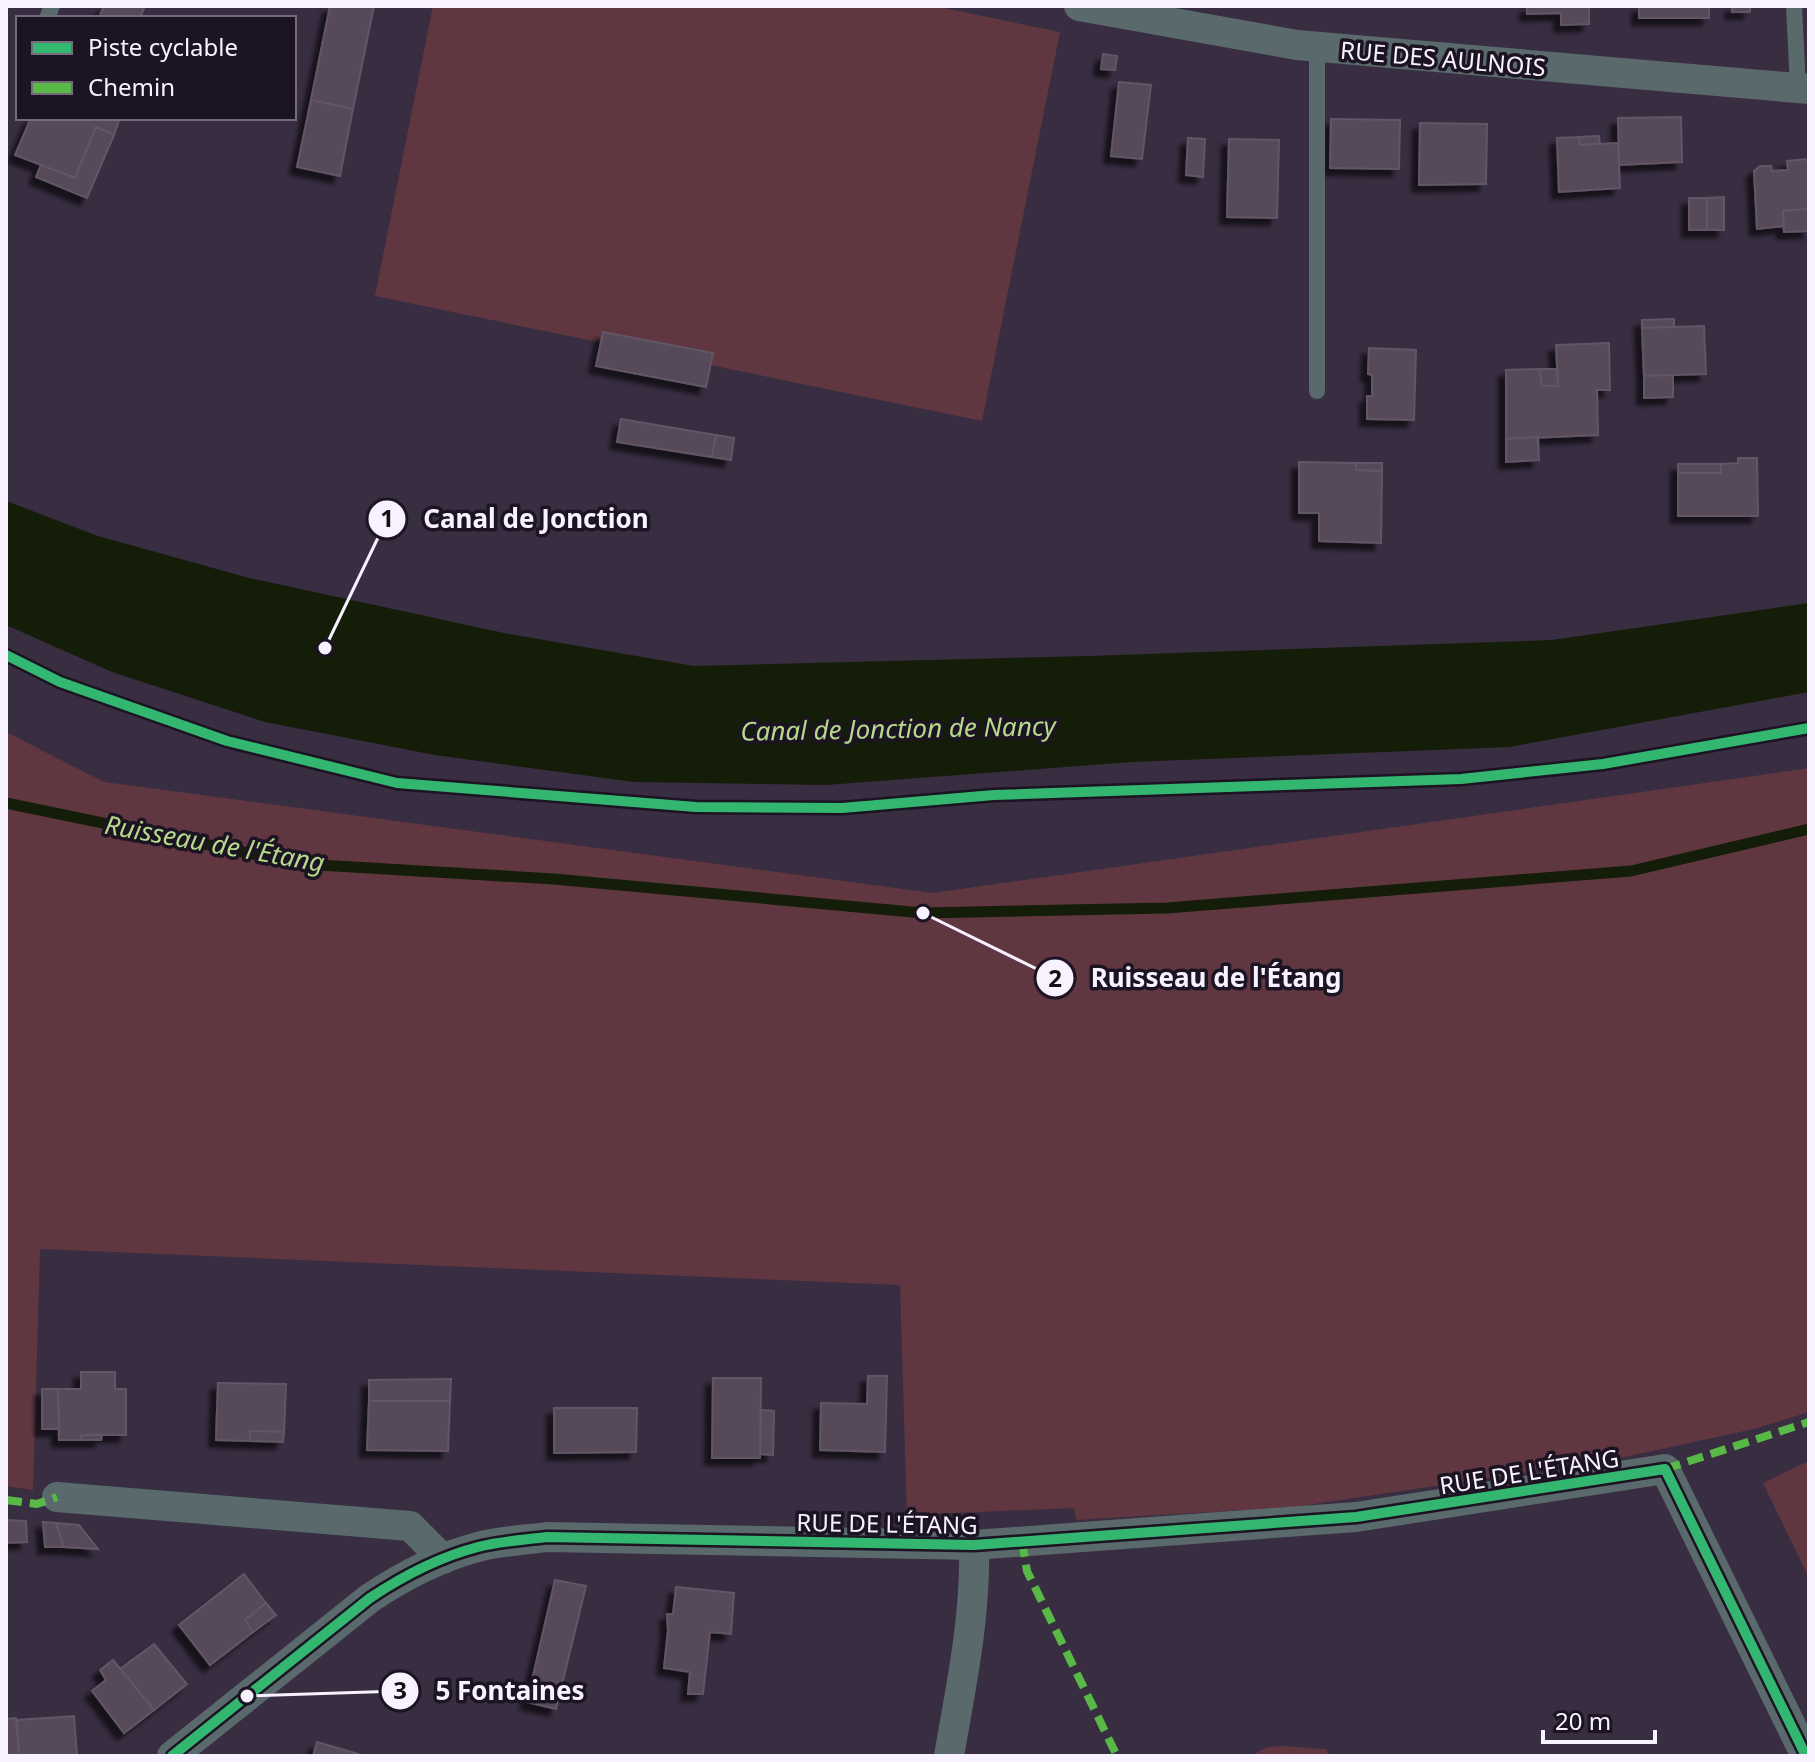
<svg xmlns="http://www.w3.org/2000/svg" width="1815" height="1762" viewBox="0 0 1815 1762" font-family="'Noto Sans',sans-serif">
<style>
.green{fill:#603741}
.water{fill:#141d08}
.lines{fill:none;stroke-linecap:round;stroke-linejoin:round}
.stream{stroke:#141d08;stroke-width:11}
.building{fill:#56495a;stroke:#625666;stroke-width:2;filter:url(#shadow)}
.service{stroke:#59696c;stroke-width:16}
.minor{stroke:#59696c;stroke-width:30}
.quiet{stroke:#58b947;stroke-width:8;stroke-dasharray:16 8;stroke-linecap:butt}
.cycleway-casing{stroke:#1c1323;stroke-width:15}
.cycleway{stroke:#33b770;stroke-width:10}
.labels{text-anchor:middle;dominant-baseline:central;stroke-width:7;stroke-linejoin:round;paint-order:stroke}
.street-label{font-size:24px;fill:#f8f1ff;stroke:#1c1323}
.water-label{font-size:26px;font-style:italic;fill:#b6d98a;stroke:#1c1323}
.leader{fill:none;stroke:#f8f1ff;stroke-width:3}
.callout-dot{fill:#f8f1ff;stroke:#1c1323;stroke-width:3}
.mark-label{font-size:24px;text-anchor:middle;font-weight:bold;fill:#111}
.callout-label{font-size:26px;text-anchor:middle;font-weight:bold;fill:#f8f1ff;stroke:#1c1323;stroke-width:7;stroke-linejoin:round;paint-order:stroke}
</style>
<defs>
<filter id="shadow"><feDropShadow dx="-7" dy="7" stdDeviation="2" flood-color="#0009"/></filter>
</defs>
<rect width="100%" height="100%" fill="#382d41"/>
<g class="green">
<path d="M 433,6 L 934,6 L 1060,32 L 982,421 L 375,296 Z"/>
<path d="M 6,732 L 104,782 L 933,893 L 1809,768 L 1809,1412 L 1758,1428 L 1616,1459 L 1294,1507 L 1076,1520 L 1074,1508 L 907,1515 L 900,1285 L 40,1249 L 33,1490 L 6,1486 Z"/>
<path d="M 1809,1461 L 1809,1578 L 1763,1483 Z"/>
<path d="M 1283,1746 L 1326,1749 L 1330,1756 L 1250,1756 L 1268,1747 Z"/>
</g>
<path class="water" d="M 6,501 L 98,536 L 249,578 L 504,633 L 694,666 L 1089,656 L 1552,640 L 1809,603 L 1809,692 L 1509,747 L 1131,762 L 826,785 L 634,782 L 435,755 L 265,722 L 112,672 L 6,625 Z"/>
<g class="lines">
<path class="stream" d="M 6,803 L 302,864 L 554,879 L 923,913 L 1167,908 L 1631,871 L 1809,829"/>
</g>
<g class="building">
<path d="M 104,6 L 145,6 L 140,18 L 99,18 Z"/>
<path d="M 330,6 L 374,6 L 353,109 L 311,100 Z"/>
<path d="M 1527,6 L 1589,6 L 1589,24 L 1561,25 L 1561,13 L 1527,14 Z"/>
<rect x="1639" y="6" width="70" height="12"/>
<rect x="1732" y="6" width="18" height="6"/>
<path d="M 1103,54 L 1117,56 L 1115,70 L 1101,69 Z"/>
<path d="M 1119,82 L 1151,85 L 1142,159 L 1111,156 Z"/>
<path d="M 311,100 L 353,109 L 340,176 L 297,167 Z"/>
<path d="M 1681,117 L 1682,162 L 1619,165 L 1618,118 Z"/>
<path d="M 31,118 L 120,118 L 114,135 L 96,127 L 75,178 L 15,155 Z"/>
<path d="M 1331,119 L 1400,120 L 1399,169 L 1330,168 Z"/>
<path d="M 1420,123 L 1487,124 L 1486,184 L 1419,185 Z"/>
<path d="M 96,127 L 114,135 L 87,198 L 36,177 L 41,165 L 75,178 Z"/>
<path d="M 1599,136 L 1600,144 L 1580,145 L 1579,137 Z"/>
<path d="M 1579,137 L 1580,145 L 1618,143 L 1620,188 L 1559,192 L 1557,138 Z"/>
<path d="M 1188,138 L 1205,139 L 1203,177 L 1186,175 Z"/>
<path d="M 1229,139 L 1279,140 L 1277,218 L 1227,217 Z"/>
<path d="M 1809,159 L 1809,209 L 1783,211 L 1784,226 L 1757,229 L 1754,171 L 1760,166 L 1771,166 L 1772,171 L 1788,170 L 1787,161 Z"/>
<path d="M 1724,197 L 1724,230 L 1707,230 L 1707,198 Z"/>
<rect x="1689" y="198" width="18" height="32"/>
<path d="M 1809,209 L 1809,231 L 1784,232 L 1783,211 Z"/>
<path d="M 1674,319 L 1674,327 L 1642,328 L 1642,320 Z"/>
<path d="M 1704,326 L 1706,374 L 1644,376 L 1642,328 Z"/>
<path d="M 603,332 L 713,353 L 706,387 L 596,366 Z"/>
<path d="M 1609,343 L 1610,390 L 1597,390 L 1598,435 L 1506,439 L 1506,370 L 1540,369 L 1542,386 L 1558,386 L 1556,345 Z"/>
<path d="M 1369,348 L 1416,350 L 1414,420 L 1367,419 L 1367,396 L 1372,396 L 1372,375 L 1368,374 Z"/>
<path d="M 1540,369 L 1557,369 L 1558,386 L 1542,386 Z"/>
<path d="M 1673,375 L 1673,397 L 1644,398 L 1644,376 Z"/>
<path d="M 621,419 L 716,435 L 712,457 L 617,442 Z"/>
<path d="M 716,435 L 734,438 L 731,460 L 712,457 Z"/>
<path d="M 1538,437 L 1539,460 L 1506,462 L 1506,439 Z"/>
<path d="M 1738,458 L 1757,458 L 1758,516 L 1678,516 L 1678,473 L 1721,473 L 1721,464 L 1738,463 Z"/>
<path d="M 1299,462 L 1356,463 L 1356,470 L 1382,471 L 1381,543 L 1319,541 L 1319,513 L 1299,513 Z"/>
<path d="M 1356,463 L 1382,463 L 1382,471 L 1356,470 Z"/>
<rect x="1678" y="464" width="43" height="9"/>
<path d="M 81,1372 L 115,1372 L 115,1389 L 126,1389 L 126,1435 L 81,1435 L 81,1440 L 59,1440 L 58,1389 L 81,1389 Z"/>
<path d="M 868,1376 L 887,1376 L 885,1452 L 820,1450 L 821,1403 L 867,1404 Z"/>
<path d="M 713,1378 L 761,1378 L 760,1458 L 712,1458 Z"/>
<path d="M 451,1379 L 450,1401 L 369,1401 L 369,1380 Z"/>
<path d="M 218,1383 L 286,1384 L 284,1432 L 250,1431 L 250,1441 L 216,1440 Z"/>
<path d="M 42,1389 L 58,1389 L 59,1429 L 42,1429 Z"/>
<path d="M 369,1401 L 450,1401 L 448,1451 L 367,1450 Z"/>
<path d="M 554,1408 L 637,1408 L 636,1452 L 554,1453 Z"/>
<path d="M 761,1410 L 774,1411 L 773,1455 L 760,1454 Z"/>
<path d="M 250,1431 L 284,1432 L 283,1442 L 250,1441 Z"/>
<path d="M 81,1435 L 102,1435 L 101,1440 L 81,1440 Z"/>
<path d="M 6,1520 L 26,1521 L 27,1542 L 6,1543 Z"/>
<path d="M 43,1522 L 56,1523 L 64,1547 L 45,1547 Z"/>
<path d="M 56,1523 L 79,1525 L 98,1549 L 64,1547 Z"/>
<path d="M 244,1574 L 266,1603 L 245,1620 L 253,1632 L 210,1665 L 179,1625 Z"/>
<path d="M 555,1580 L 586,1586 L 556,1709 L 527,1702 Z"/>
<path d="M 676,1587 L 734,1593 L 731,1634 L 710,1632 L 703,1694 L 688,1694 L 690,1672 L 664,1668 L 668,1630 L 667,1614 L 673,1614 Z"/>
<path d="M 266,1603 L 276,1615 L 253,1632 L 245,1620 Z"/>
<path d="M 154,1644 L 187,1684 L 154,1710 L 120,1669 Z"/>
<path d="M 113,1660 L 154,1710 L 124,1733 L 92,1691 L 106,1680 L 100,1670 Z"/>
<path d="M 74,1716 L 77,1756 L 19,1756 L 17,1720 Z"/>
<path d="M 16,1718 L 19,1756 L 6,1756 L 6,1719 Z"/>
<path d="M 317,1742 L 365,1756 L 313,1756 Z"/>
</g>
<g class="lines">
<g class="service">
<path d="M 1794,6 L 1798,88"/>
<path d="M 47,18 L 52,6"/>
<path d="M 1317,391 L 1317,47"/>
</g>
<g class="minor">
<path d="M 1079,6 L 1297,45 L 1809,89"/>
<path d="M 57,1497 L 410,1526 L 443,1559"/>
<path d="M 172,1756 L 370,1598 C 403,1576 439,1557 478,1547 C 500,1541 524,1540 547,1537 L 974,1545 L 1356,1517 L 1665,1469 L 1806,1756"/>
<path d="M 949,1756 C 961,1686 976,1617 974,1545"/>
</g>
<g class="quiet">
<path d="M 1665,1469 L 1809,1422"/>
<path d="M 6,1500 L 37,1504 L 57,1497"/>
<path d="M 1022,1541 L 1027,1571 L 1117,1756"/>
</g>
<g class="cycleway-casing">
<g id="cycleway">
<path d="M 6,655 L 60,682 L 227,741 L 397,783 L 696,807 L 842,808 L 994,795 L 1461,779 L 1603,764 L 1809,728"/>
<path d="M 172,1756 L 370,1598 C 403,1576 439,1557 478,1547 C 500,1541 524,1540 547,1537 L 974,1545 L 1356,1517 L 1665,1469 L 1806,1756"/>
</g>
</g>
<use href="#cycleway" class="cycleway"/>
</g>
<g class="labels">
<g class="street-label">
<text transform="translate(1443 58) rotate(5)">RUE DES AULNOIS</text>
<text transform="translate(1529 1471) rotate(-9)">RUE DE L'ÉTANG</text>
<text transform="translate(887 1523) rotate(1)">RUE DE L'ÉTANG</text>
</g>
<g class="water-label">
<text transform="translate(898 728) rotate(-1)">Canal de Jonction de Nancy</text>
<text transform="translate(215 843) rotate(10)">Ruisseau de l'Étang</text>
</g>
</g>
<path class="leader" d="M325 648L387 519M923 913L1055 978M247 1696L400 1691"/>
<g class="callout-dot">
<circle cx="325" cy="648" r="8"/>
<circle cx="923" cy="913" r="8"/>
<circle cx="247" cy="1696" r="8"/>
<circle cx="387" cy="519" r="20"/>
<circle cx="1055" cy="978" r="20"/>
<circle cx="400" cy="1691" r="20"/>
</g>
<g class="mark-label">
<text x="387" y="527">1</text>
<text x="1055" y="987">2</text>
<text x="400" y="1699">3</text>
</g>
<g class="callout-label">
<text x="536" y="528">Canal de Jonction</text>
<text x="1216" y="987">Ruisseau de l'Étang</text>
<text x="510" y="1700">5 Fontaines</text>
</g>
<rect width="1815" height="1762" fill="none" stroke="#f8f1ff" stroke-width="16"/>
<rect x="16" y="16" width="280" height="104" fill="#1c1323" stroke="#746c7b" stroke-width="2"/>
<rect x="32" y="42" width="40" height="12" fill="#33b770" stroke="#746c7b" stroke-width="2"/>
<text x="88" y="56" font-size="24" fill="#f8f1ff">Piste cyclable</text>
<rect x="32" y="82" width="40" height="12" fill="#58b947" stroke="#746c7b" stroke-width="2"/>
<text x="88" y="96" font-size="24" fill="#f8f1ff">Chemin</text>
<path d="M1543 1730v12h112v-12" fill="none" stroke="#f8f1ff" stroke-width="4"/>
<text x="1555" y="1730" font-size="24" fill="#f8f1ff" stroke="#1c1323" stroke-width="6" paint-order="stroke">20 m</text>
</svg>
